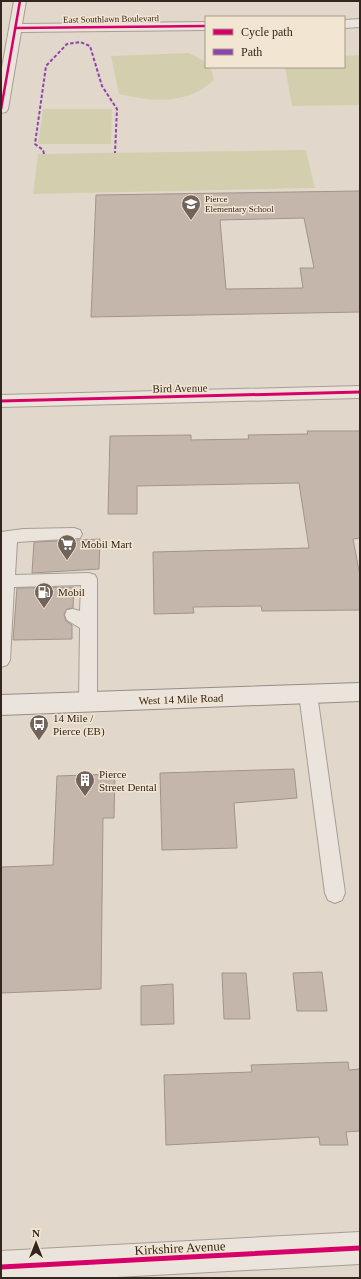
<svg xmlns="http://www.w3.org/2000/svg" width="361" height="1279" viewBox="0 0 361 1279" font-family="Georgia,serif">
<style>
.green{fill:#d3cfae}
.building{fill:#c5b6ac;stroke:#a1948b;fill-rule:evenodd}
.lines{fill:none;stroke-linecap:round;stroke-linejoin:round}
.service-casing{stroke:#a69e95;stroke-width:2}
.minor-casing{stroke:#a69e95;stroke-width:2}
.secondary-casing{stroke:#968d85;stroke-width:2}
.service{fill:#eae4dd;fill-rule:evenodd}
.minor{fill:#eae4dd;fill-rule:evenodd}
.secondary{fill:#eae4dd;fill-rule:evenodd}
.quiet{stroke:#8e44ad;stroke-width:2;stroke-dasharray:3.5 2;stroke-linecap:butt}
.cycleway-far2-casing{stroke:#f2e5d1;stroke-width:4}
.cycleway-far1-casing{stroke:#f2e5d1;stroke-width:5}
.cycleway-casing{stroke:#f2e5d1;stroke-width:8}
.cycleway-far2{stroke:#d6006c;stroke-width:2.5}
.cycleway-far1{stroke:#d6006c;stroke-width:3}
.cycleway{stroke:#d6006c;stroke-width:5}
.labels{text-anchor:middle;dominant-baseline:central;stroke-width:3;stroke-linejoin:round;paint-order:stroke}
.far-street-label{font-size:9px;fill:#34261e;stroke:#f2e5d1}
.far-poi-label{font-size:9px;fill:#34261e;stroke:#f2e5d1;text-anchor:start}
.street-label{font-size:11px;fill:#34261e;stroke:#f2e5d1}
.poi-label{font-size:11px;fill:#34261e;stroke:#f2e5d1;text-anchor:start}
.near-street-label{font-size:13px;fill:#34261e;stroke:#f2e5d1}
</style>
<rect width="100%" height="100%" fill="#e1d8cb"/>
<g class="green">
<path d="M 189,53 L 204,61 L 206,67 L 209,67 L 212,72 L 214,80 C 188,105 151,102 119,94 L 111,56 Z"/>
<path d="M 360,55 L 360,105 L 292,106 L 285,67 L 344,67 L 344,56 Z"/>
<path d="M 43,109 L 112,109 L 111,144 L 38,144 Z"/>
<path d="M 306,150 L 315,188 L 33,194 L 38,154 Z"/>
</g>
<g class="building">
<path d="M 360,191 L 360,312 L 91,317 L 96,195 ZM 304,218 L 314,268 L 300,268 L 303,288 L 226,289 L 220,220 Z"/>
<path d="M 307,431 L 360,431 L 360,538 L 353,539 L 360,576 L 360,610 L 262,611 L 261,606 L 193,607 L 194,613 L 154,614 L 153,552 L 309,548 L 299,483 L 137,486 L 137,514 L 108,514 L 110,436 L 191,435 L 191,440 L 249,439 L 248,435 L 308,434 Z"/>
<path d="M 100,539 L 99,569 L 32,573 L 34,542 Z"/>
<path d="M 74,587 L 73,608 L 67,609 L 64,614 L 66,621 L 72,625 L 72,639 L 13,640 L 17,588 Z"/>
<path d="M 294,769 L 297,798 L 234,803 L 237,848 L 162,850 L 160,773 Z"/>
<path d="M 115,774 L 114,818 L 103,818 L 101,989 L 1,993 L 1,867 L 53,865 L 57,776 Z"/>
<path d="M 322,972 L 327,1011 L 297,1011 L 293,973 Z"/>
<path d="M 222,973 L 246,973 L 250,1019 L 224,1019 Z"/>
<path d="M 173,984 L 174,1024 L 141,1025 L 141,986 Z"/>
<path d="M 348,1062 L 349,1070 L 360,1069 L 360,1131 L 346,1132 L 348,1145 L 320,1145 L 319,1137 L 166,1145 L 164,1075 L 252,1072 L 251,1065 Z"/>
</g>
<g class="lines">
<g class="service-casing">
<g id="service">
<path d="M 74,528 L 80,530 L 82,534 L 80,538 L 17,542 L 15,575 L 89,573 L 95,575 L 97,579 L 97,703 L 94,708 L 88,710 L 82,708 L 79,703 L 80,628 L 67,620 L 65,615 L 67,610 L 73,609 L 80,611 L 81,585 L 14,587 L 10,660 L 7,665 L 1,667 L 1,532 L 23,529 Z"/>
<path d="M 308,687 L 314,689 L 317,694 L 345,893 L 342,900 L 335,903 L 328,900 L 325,893 L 299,694 L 302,689 Z"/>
</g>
</g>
<g class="minor-casing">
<g id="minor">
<path d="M 14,1 L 26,1 L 22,24 L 206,22 L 206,30 L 21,32 L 8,109 L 6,112 L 1,113 L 1,73 Z"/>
<path d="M 360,19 L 360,27 L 344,28 L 344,20 Z"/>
<path d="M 360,386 L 360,398 L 1,407 L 1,395 Z"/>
<path d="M 360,1232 L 360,1264 L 98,1278 L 1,1278 L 1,1251 Z"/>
</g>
</g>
<g class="secondary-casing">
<path id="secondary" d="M 360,683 L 360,701 L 1,715 L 1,695 Z"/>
</g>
<use href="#service" class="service"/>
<use href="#minor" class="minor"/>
<use href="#secondary" class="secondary"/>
<path class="quiet" d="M 44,154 L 43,150 L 35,144 L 46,66 L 67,44 L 80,42 L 90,46 L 102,86 L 117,109 L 115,153"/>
<g class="cycleway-far2-casing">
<g id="cycleway-far2">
<path d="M 16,28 L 206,26"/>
<path d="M 1,109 L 20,1"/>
</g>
</g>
<g class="cycleway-far1-casing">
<path id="cycleway-far1" d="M 1,401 L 360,392"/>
</g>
<g class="cycleway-casing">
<path id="cycleway" d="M 1,1267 L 360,1248"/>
</g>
<use href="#cycleway-far2" class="cycleway-far2"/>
<use href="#cycleway-far1" class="cycleway-far1"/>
<use href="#cycleway" class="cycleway"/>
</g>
<defs>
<g id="school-pin" transform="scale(1)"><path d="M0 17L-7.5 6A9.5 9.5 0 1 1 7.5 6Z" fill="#71645b" stroke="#f2e5d1"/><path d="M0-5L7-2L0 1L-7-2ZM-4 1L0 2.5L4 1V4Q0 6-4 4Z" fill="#fff"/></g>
<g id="supermarket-pin" transform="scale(1)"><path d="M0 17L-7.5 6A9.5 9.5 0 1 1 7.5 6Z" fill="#71645b" stroke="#f2e5d1"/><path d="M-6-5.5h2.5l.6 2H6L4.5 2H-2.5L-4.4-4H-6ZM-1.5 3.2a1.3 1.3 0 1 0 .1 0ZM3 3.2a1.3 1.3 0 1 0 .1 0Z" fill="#fff"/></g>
<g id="fuel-pin" transform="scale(1)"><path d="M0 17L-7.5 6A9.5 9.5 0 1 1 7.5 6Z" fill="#71645b" stroke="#f2e5d1"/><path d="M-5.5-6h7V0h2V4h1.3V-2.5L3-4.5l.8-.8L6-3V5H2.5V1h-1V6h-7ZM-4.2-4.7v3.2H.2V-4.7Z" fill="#fff"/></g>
<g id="bus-pin" transform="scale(1)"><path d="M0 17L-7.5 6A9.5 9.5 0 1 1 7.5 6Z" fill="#71645b" stroke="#f2e5d1"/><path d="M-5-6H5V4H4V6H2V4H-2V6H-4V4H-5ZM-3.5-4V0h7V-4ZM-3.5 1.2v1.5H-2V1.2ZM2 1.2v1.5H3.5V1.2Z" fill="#fff"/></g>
<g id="building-pin" transform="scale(1)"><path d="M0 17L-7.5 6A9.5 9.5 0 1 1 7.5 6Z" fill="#71645b" stroke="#f2e5d1"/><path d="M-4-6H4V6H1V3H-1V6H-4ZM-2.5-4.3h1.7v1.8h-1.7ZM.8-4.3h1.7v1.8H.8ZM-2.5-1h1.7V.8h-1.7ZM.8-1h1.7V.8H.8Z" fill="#fff"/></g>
</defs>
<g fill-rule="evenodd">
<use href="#school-pin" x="191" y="204"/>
<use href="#supermarket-pin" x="67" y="544"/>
<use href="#fuel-pin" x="44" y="592"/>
<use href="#bus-pin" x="39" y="724"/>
<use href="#building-pin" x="85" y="780"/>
</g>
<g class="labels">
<g class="far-street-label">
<text transform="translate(111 19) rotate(-1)">East Southlawn Boulevard</text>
</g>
<g class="far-poi-label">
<text x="205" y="199">Pierce<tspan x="205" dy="10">Elementary School</tspan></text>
</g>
<g class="street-label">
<text transform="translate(180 388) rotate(-1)">Bird Avenue</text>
<text transform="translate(181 699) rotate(-2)">West 14 Mile Road</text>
</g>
<g class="poi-label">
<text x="81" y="544">Mobil Mart</text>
<text x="58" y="592">Mobil</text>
<text x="53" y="718">14 Mile /<tspan x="53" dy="13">Pierce (EB)</tspan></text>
<text x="99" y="774">Pierce<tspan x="99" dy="13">Street Dental</tspan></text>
</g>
<g class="near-street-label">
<text transform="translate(180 1248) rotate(-3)">Kirkshire Avenue</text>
</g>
</g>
<rect width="361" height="1279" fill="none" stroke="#34261e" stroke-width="4"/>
<rect x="205" y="16" width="140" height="52" fill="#f2e5d1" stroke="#a69989"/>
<rect x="213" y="29" width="20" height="6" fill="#d6006c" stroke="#a69989"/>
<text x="241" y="36" font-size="12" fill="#34261e">Cycle path</text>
<rect x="213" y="49" width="20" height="6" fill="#8e44ad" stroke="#a69989"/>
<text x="241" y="56" font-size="12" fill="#34261e">Path</text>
<g transform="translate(36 1243)" stroke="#f2e5d1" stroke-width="3" paint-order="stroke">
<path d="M0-3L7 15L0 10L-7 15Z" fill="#34261e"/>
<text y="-6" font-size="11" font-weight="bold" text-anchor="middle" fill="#34261e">N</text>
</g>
</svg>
